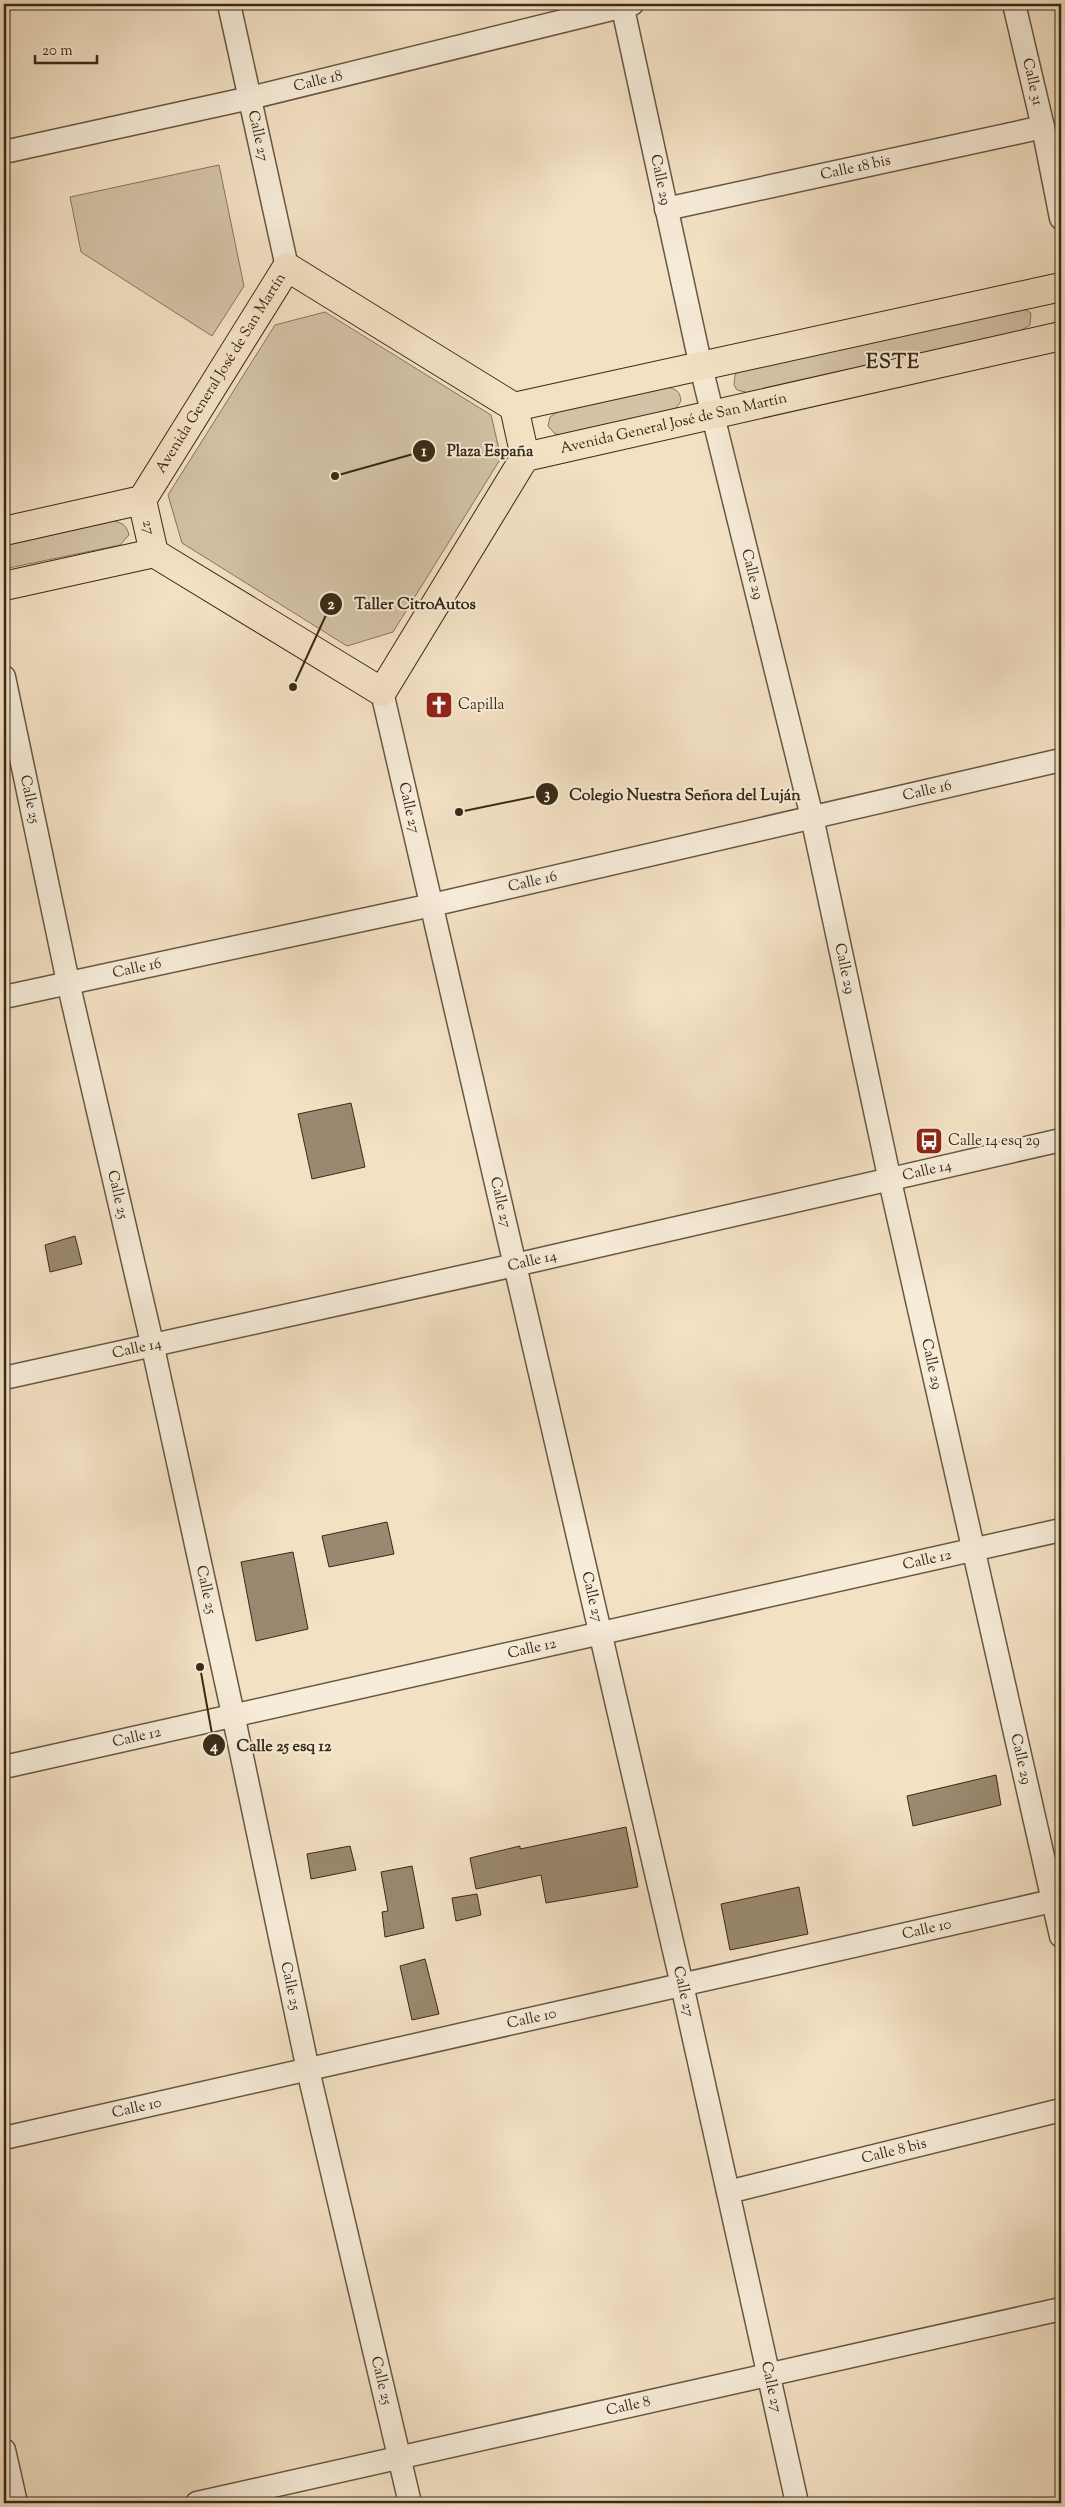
<svg xmlns="http://www.w3.org/2000/svg" width="1065" height="2507" viewBox="0 0 1065 2507" font-family="'Sorts Mill Goudy',serif">
<style>
.green{fill:#d3c2a6;stroke:#86765e}
.building{fill:#9a8970;stroke:#392a15}
.lines{fill:none;stroke-linecap:round;stroke-linejoin:round}
.minor-casing{stroke:#685841;stroke-width:25}
.major-casing{stroke:#392a15;stroke-width:30}
.minor{stroke:#f7ecd9;stroke-width:22}
.major{stroke:#f3e1c4;stroke-width:28}
.labels{text-anchor:middle;dominant-baseline:central;stroke-width:4;stroke-linejoin:round;paint-order:stroke}
.street-label{font-size:15px;fill:#392a15;stroke:#f7ecd9}
.poi-label{font-size:15px;fill:#392a15;stroke:#f7ecd9;text-anchor:start}
.district-label{font-size:20px;font-weight:bold;letter-spacing:1px;fill:#392a15;stroke:#f7ecd9}
.leader{fill:none;stroke:#392a15;stroke-width:2}
.callout-dot{fill:#392a15;stroke:#f7ecd9;stroke-width:2}
.mark-label{font-size:15px;text-anchor:middle;font-weight:bold;fill:#fff}
.callout-label{font-size:16px;text-anchor:middle;font-weight:bold;fill:#392a15;stroke:#f7ecd9;stroke-width:4;stroke-linejoin:round;paint-order:stroke}
</style>
<rect width="100%" height="100%" fill="#f3e1c4"/>
<filter id="stains"><feTurbulence type="fractalNoise" baseFrequency=".004" numOctaves="4"/><feColorMatrix values="0 0 0 0 .2 0 0 0 0 .09 0 0 0 0 .02 0 0 0 .5 -.17"/></filter>
<radialGradient id="worn" r=".72"><stop offset=".6" stop-color="#630" stop-opacity="0"/><stop offset="1" stop-color="#630" stop-opacity=".3"/></radialGradient>
<g class="green">
<path d="M 219,165 L 244,286 L 212,336 L 81,252 L 70,197 Z"/>
<path d="M 1021,307 L 1031,313 L 1030,325 L 1020,331 L 749,393 L 737,390 L 734,385 L 735,375 L 739,371 Z"/>
<path d="M 325,312 L 491,415 L 501,458 L 393,632 L 347,646 L 182,543 L 168,495 L 275,325 Z"/>
<path d="M 667,387 C 676,389 680,391 681,401 L 674,411 L 562,435 L 555,434 L 548,426 L 550,417 L 560,410 Z"/>
<path d="M 114,521 C 123,523 127,526 129,535 L 120,545 L 4,569 L 4,546 L 7,545 Z"/>
</g>
<g class="building">
<path d="M 351,1103 L 365,1167 L 312,1179 L 298,1114 Z"/>
<path d="M 75,1236 L 82,1264 L 50,1272 L 45,1245 Z"/>
<path d="M 387,1522 L 394,1554 L 329,1567 L 322,1536 Z"/>
<path d="M 293,1552 L 308,1629 L 256,1641 L 241,1562 Z"/>
<path d="M 996,1775 L 1001,1805 L 913,1826 L 907,1796 Z"/>
<path d="M 626,1827 L 638,1887 L 546,1903 L 541,1875 L 476,1889 L 470,1858 L 520,1846 L 520,1849 Z"/>
<path d="M 350,1846 L 356,1870 L 311,1879 L 307,1854 Z"/>
<path d="M 412,1866 L 424,1928 L 385,1937 L 382,1912 L 388,1911 L 381,1872 Z"/>
<path d="M 799,1887 L 808,1934 L 730,1950 L 721,1904 Z"/>
<path d="M 477,1894 L 481,1915 L 456,1921 L 452,1898 Z"/>
<path d="M 425,1959 L 439,2014 L 412,2020 L 400,1966 Z"/>
</g>
<g class="lines">
<g class="minor-casing">
<g id="minor">
<path id="s1" d="M 229,4 L 287,267"/>
<path id="s2" d="M 622,4 L 701,367 L 812,817 L 890,1181 L 1061,1936"/>
<path id="s3" d="M 1014,4 L 1043,127 L 1061,218"/>
<path id="s4" d="M 4,152 L 250,98 L 632,4"/>
<path id="s5" d="M 666,209 L 1043,127"/>
<path id="s6" d="M 4,677 L 68,982 L 152,1343 L 233,1714 L 308,2070 L 410,2503"/>
<path id="s7" d="M 382,692 L 682,1985 L 797,2503"/>
<path id="s8" d="M 4,997 L 432,905 L 1061,760"/>
<path id="s9" d="M 4,1378 L 515,1265 L 1061,1140"/>
<path id="s10" d="M 4,1767 L 1061,1530"/>
<path id="s11" d="M 4,2138 L 1061,1899"/>
<path id="s12" d="M 728,2192 L 1061,2110"/>
<path d="M 4,2450 L 16,2503"/>
<path id="s13" d="M 197,2503 L 1061,2309"/>
</g>
</g>
<g class="major-casing">
<g id="major">
<path d="M 514,407 L 525,457"/>
<path id="s14" d="M 142,500 L 154,553"/>
<path id="s15" d="M 4,531 L 142,500 L 287,267 L 514,407 L 1061,287"/>
<path id="s16" d="M 4,586 L 154,553 L 382,692 L 525,457 L 1061,336"/>
</g>
</g>
<use href="#minor" class="minor"/>
<use href="#major" class="major"/>
</g>
<defs>
<g id="church-square" transform="scale(1.4375)"><rect x="-9" y="-9" width="18" height="18" rx="4" fill="#8f2418" stroke="#f7ecd9"/><path d="M-1.2-6h2.4v3.5h3.3v2.4h-3.3V6h-2.4V-.1h-3.3v-2.4h3.3Z" fill="#fff"/></g>
<g id="bus-square" transform="scale(1.4375)"><rect x="-9" y="-9" width="18" height="18" rx="4" fill="#8f2418" stroke="#f7ecd9"/><path d="M-5-6H5V4H4V6H2V4H-2V6H-4V4H-5ZM-3.5-4V0h7V-4ZM-3.5 1.2v1.5H-2V1.2ZM2 1.2v1.5H3.5V1.2Z" fill="#fff"/></g>
</defs>
<g fill-rule="evenodd">
<use href="#church-square" x="439" y="705"/>
<use href="#bus-square" x="929" y="1141"/>
</g>
<g class="labels">
<g class="street-label">
<text stroke="none"><textPath href="#s4" startOffset="322">Calle 18</textPath></text>
<text stroke="none"><textPath href="#s3" startOffset="80">Calle 31</textPath></text>
<text stroke="none"><textPath href="#s1" startOffset="135">Calle 27</textPath></text>
<text stroke="none"><textPath href="#s5" startOffset="194">Calle 18 bis</textPath></text>
<text stroke="none"><textPath href="#s2" startOffset="180">Calle 29</textPath></text>
<text stroke="none"><textPath href="#s15" startOffset="291">Avenida General José de San Martín</textPath></text>
<text stroke="none"><textPath href="#s16" startOffset="848">Avenida General José de San Martín</textPath></text>
<text stroke="none"><textPath href="#s14" startOffset="28">27</textPath></text>
<text stroke="none"><textPath href="#s2" startOffset="585">Calle 29</textPath></text>
<text stroke="none"><textPath href="#s8" startOffset="946">Calle 16</textPath></text>
<text stroke="none"><textPath href="#s6" startOffset="125">Calle 25</textPath></text>
<text stroke="none"><textPath href="#s7" startOffset="119">Calle 27</textPath></text>
<text stroke="none"><textPath href="#s8" startOffset="541">Calle 16</textPath></text>
<text stroke="none"><textPath href="#s8" startOffset="136">Calle 16</textPath></text>
<text stroke="none"><textPath href="#s2" startOffset="990">Calle 29</textPath></text>
<text stroke="none"><textPath href="#s9" startOffset="946">Calle 14</textPath></text>
<text stroke="none"><textPath href="#s6" startOffset="530">Calle 25</textPath></text>
<text stroke="none"><textPath href="#s7" startOffset="524">Calle 27</textPath></text>
<text stroke="none"><textPath href="#s9" startOffset="541">Calle 14</textPath></text>
<text stroke="none"><textPath href="#s9" startOffset="136">Calle 14</textPath></text>
<text stroke="none"><textPath href="#s2" startOffset="1395">Calle 29</textPath></text>
<text stroke="none"><textPath href="#s10" startOffset="946">Calle 12</textPath></text>
<text stroke="none"><textPath href="#s6" startOffset="935">Calle 25</textPath></text>
<text stroke="none"><textPath href="#s7" startOffset="929">Calle 27</textPath></text>
<text stroke="none"><textPath href="#s10" startOffset="541">Calle 12</textPath></text>
<text stroke="none"><textPath href="#s10" startOffset="136">Calle 12</textPath></text>
<text stroke="none"><textPath href="#s2" startOffset="1800">Calle 29</textPath></text>
<text stroke="none"><textPath href="#s11" startOffset="946">Calle 10</textPath></text>
<text stroke="none"><textPath href="#s6" startOffset="1340">Calle 25</textPath></text>
<text stroke="none"><textPath href="#s7" startOffset="1334">Calle 27</textPath></text>
<text stroke="none"><textPath href="#s11" startOffset="541">Calle 10</textPath></text>
<text stroke="none"><textPath href="#s11" startOffset="136">Calle 10</textPath></text>
<text stroke="none"><textPath href="#s12" startOffset="171">Calle 8 bis</textPath></text>
<text stroke="none"><textPath href="#s6" startOffset="1745">Calle 25</textPath></text>
<text stroke="none"><textPath href="#s7" startOffset="1739">Calle 27</textPath></text>
<text stroke="none"><textPath href="#s13" startOffset="442">Calle 8</textPath></text>
</g>
<g class="poi-label">
<text x="458" y="705">Capilla</text>
<text x="948" y="1141">Calle 14 esq 29</text>
</g>
<g class="district-label">
<text x="893" y="363">ESTE</text>
</g>
</g>
<path class="leader" d="M335 476L424 451M293 687L331 604M459 812L547 794M200 1667L214 1745"/>
<g class="callout-dot">
<circle cx="335" cy="476" r="5"/>
<circle cx="293" cy="687" r="5"/>
<circle cx="459" cy="812" r="5"/>
<circle cx="200" cy="1667" r="5"/>
<circle cx="424" cy="451" r="12"/>
<circle cx="331" cy="604" r="12"/>
<circle cx="547" cy="794" r="12"/>
<circle cx="214" cy="1745" r="12"/>
</g>
<g class="mark-label">
<text x="424" y="456">1</text>
<text x="331" y="609">2</text>
<text x="547" y="799">3</text>
<text x="214" y="1751">4</text>
</g>
<g class="callout-label">
<text x="490" y="456">Plaza España</text>
<text x="415" y="609">Taller CitroAutos</text>
<text x="685" y="800">Colegio Nuestra Señora del Luján</text>
<text x="284" y="1751">Calle 25 esq 12</text>
</g>
<rect width="1065" height="2507" fill="none" stroke="#f3e1c4" stroke-width="20"/>
<rect x="5" y="5" width="1055" height="2497" fill="none" stroke="#392a15" stroke-width="2.5"/>
<rect x="10" y="10" width="1045" height="2487" fill="none" stroke="#392a15"/>
<path d="M35 55v8h62v-8" fill="none" stroke="#392a15" stroke-width="2.5"/>
<text x="42" y="55" font-size="15" fill="#392a15" stroke="#f7ecd9" stroke-width="4" paint-order="stroke">20 m</text>
<rect width="100%" height="100%" filter="url(#stains)"/>
<rect width="100%" height="100%" fill="url(#worn)"/>
</svg>
